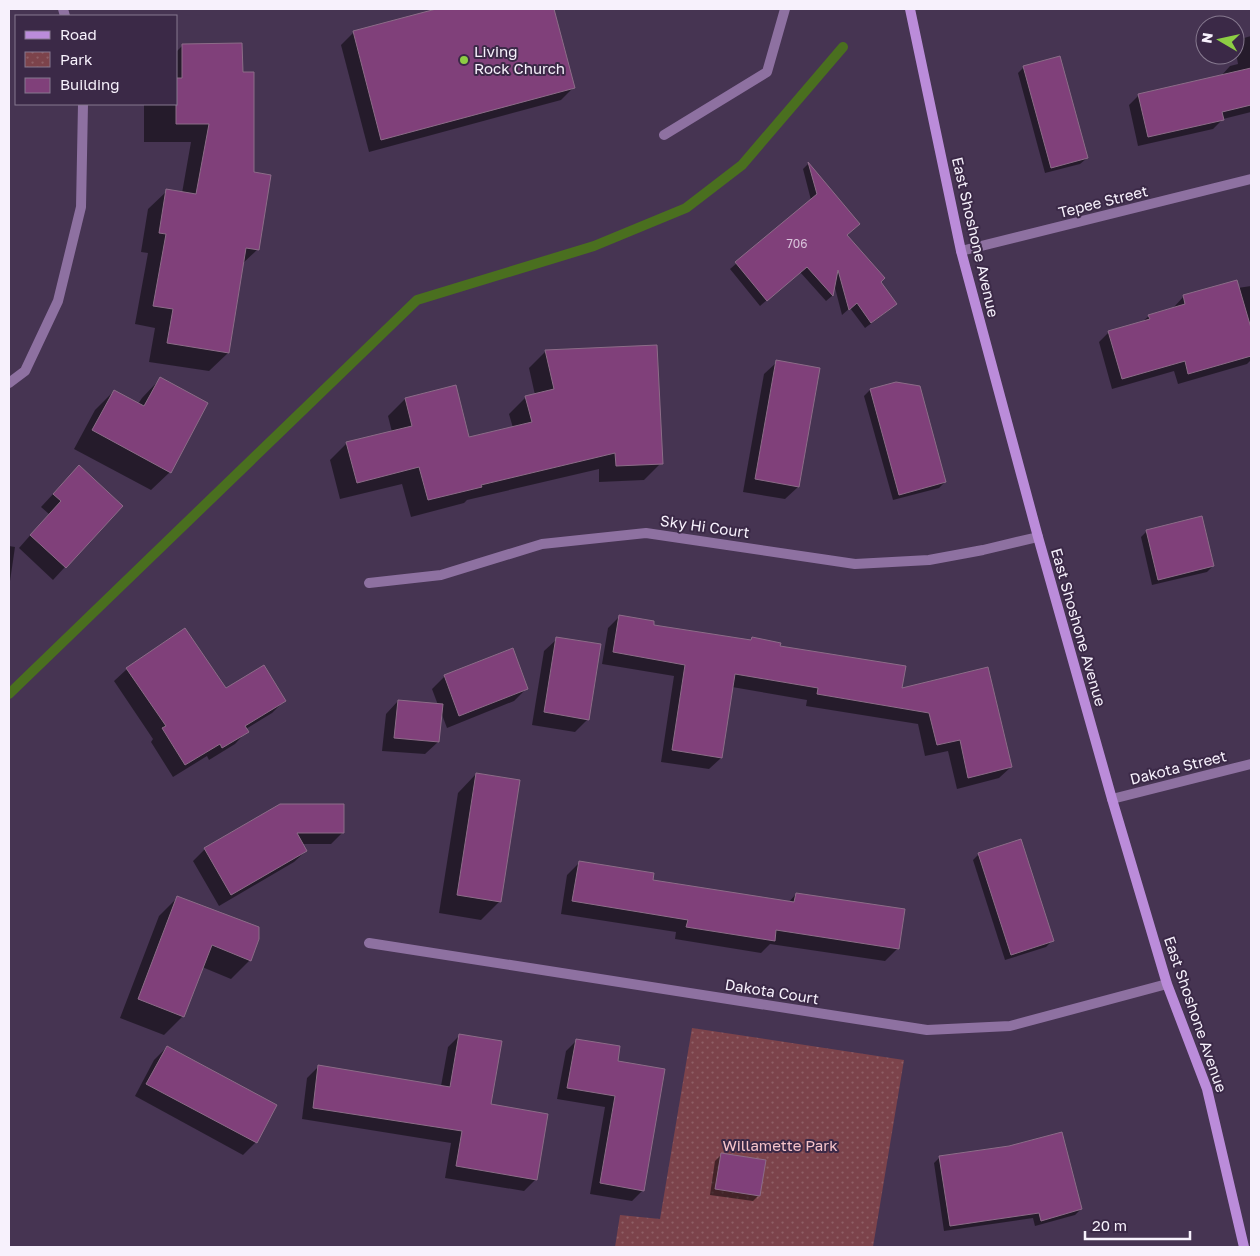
<svg xmlns="http://www.w3.org/2000/svg" width="1260" height="1256" viewBox="0 0 1260 1256" font-family="'Golos Text',sans-serif">
<style>
.park{fill:url(#park-dots)}
.shadow{fill:#0007}
.lines{fill:none;stroke-linecap:round;stroke-linejoin:round}
.stream{stroke:#4a6f1f;stroke-width:10}
.building{fill:#80407a;stroke:#8c6c88}
.lane{stroke:#8e71a1;stroke-width:10}
.street{stroke:#8e71a1;stroke-width:10}
.secondary{stroke:#bb8cda;stroke-width:10}
.poi-dot{fill:#8dce44;stroke:#3b2947;stroke-width:2}
.labels{text-anchor:middle;dominant-baseline:central;stroke-width:4;stroke-linejoin:round;paint-order:stroke}
.number-label{font-size:12px;fill:#d9c5dc}
.poi-label{font-size:15px;fill:#f7f1fc;stroke:#3b2947;text-anchor:start}
.street-label{font-size:15px;fill:#f7f1fc;stroke:#3b2947}
.park-label{font-size:15px;fill:#f7c4ca;stroke:#3b2947}
</style>
<defs>
<pattern id="park-dots" width="8" height="8" patternUnits="userSpaceOnUse" patternTransform="scale(1.25)"><rect width="8" height="8" fill="#7c434b"/><path d="M2 2h.1M6 6h.1" fill="none" stroke="#8f5f66" stroke-width="1.8" stroke-linecap="round"/></pattern>
</defs>
<rect width="100%" height="100%" fill="#463452"/>
<path class="park" d="M 692,1028 L 904,1060 L 873,1247 L 615,1247 L 620,1215 L 660,1219 Z"/>
<g class="shadow">
<path d="M 441,9 L 552,9 L 573,88 L 561,100 L 369,152 L 341,45 L 354,32 Z"/>
<path d="M 1251,36 L 1251,112 L 1223,119 L 1213,129 L 1138,146 L 1129,105 L 1139,95 L 1220,77 L 1230,66 L 1238,64 L 1235,47 L 1244,38 Z"/>
<path d="M 183,45 L 241,73 L 253,173 L 258,249 L 242,264 L 228,353 L 209,371 L 149,362 L 155,328 L 135,324 L 148,253 L 141,252 L 148,209 L 167,191 L 182,193 L 191,142 L 144,142 L 144,104 L 176,104 L 176,52 Z"/>
<path d="M 1024,67 L 1087,158 L 1080,164 L 1045,173 L 1018,73 Z"/>
<path d="M 808,164 L 858,224 L 846,235 L 879,282 L 889,310 L 865,328 L 850,308 L 842,315 L 834,284 L 832,296 L 826,301 L 800,272 L 760,306 L 730,269 L 811,200 L 803,169 Z"/>
<path d="M 1251,286 L 1251,360 L 1247,364 L 1178,384 L 1174,371 L 1112,389 L 1099,342 L 1109,332 L 1142,322 L 1149,316 L 1174,308 L 1174,307 L 1184,296 Z"/>
<path d="M 546,351 L 661,463 L 644,480 L 599,482 L 599,469 L 467,500 L 464,503 L 411,517 L 402,484 L 340,499 L 330,460 L 347,443 L 392,432 L 388,416 L 405,399 L 468,439 L 513,428 L 509,414 L 526,397 L 535,395 L 529,368 Z"/>
<path d="M 777,362 L 798,487 L 785,499 L 743,492 L 764,374 Z"/>
<path d="M 160,379 L 170,472 L 151,490 L 74,449 L 95,410 L 114,391 L 138,404 L 142,398 Z"/>
<path d="M 870,390 L 945,482 L 939,488 L 893,500 L 864,396 Z"/>
<path d="M 67,479 L 121,506 L 53,580 L 19,548 L 49,514 L 41,507 Z"/>
<path d="M 1147,531 L 1213,566 L 1207,572 L 1152,585 L 1141,537 Z"/>
<path d="M 9,546 L 15,547 L 9,588 Z"/>
<path d="M 619,617 L 652,626 L 750,641 L 752,638 L 901,690 L 1011,767 L 999,778 L 957,789 L 948,751 L 925,756 L 918,724 L 806,706 L 807,700 L 732,687 L 721,758 L 709,769 L 661,762 L 674,676 L 602,664 L 608,628 Z"/>
<path d="M 557,639 L 588,719 L 575,732 L 532,725 L 544,651 Z"/>
<path d="M 127,669 L 226,690 L 284,701 L 272,713 L 246,729 L 247,731 L 235,744 L 209,760 L 207,756 L 173,777 L 151,742 L 153,739 L 114,681 Z"/>
<path d="M 445,676 L 527,688 L 514,701 L 447,728 L 441,712 L 438,742 L 425,754 L 382,751 L 386,714 L 398,701 L 438,705 L 432,689 Z"/>
<path d="M 476,774 L 500,901 L 481,920 L 439,913 L 458,793 Z"/>
<path d="M 281,805 L 343,832 L 331,844 L 302,844 L 306,851 L 294,862 L 219,906 L 193,861 L 205,849 Z"/>
<path d="M 979,854 L 1052,941 L 1046,947 L 1005,960 L 973,860 Z"/>
<path d="M 580,862 L 651,881 L 788,903 L 796,894 L 898,948 L 885,961 L 770,944 L 761,953 L 675,939 L 676,932 L 561,914 L 567,875 Z"/>
<path d="M 178,897 L 250,960 L 231,979 L 202,967 L 183,1016 L 164,1035 L 120,1018 L 159,916 Z"/>
<path d="M 460,1035 L 490,1105 L 546,1115 L 535,1180 L 524,1191 L 445,1178 L 451,1143 L 302,1119 L 307,1078 L 319,1066 L 441,1086 L 448,1047 Z"/>
<path d="M 577,1040 L 616,1062 L 643,1190 L 632,1201 L 590,1194 L 605,1107 L 557,1099 L 566,1051 Z"/>
<path d="M 167,1047 L 256,1142 L 243,1155 L 135,1096 L 154,1060 Z"/>
<path d="M 721,1155 L 759,1195 L 753,1201 L 710,1195 L 715,1161 Z"/>
<path d="M 940,1157 L 1081,1209 L 1075,1215 L 1035,1226 L 1033,1218 L 944,1231 L 934,1163 Z"/>
</g>
<g class="lines">
<path class="stream" d="M 9,694 L 417,300 L 594,246 L 686,208 L 742,165 L 843,47"/>
</g>
<g class="building">
<path d="M 436,9 L 554,9 L 575,88 L 381,140 L 353,31 Z"/>
<path d="M 242,43 L 243,72 L 254,72 L 254,172 L 271,175 L 259,250 L 246,248 L 229,353 L 167,343 L 173,309 L 153,306 L 166,234 L 159,233 L 166,189 L 196,194 L 209,124 L 176,124 L 176,78 L 182,78 L 182,44 Z"/>
<path d="M 1060,56 L 1088,158 L 1051,168 L 1023,66 Z"/>
<path d="M 1251,68 L 1251,105 L 1222,112 L 1224,120 L 1148,137 L 1138,94 Z"/>
<path d="M 808,162 L 860,224 L 847,235 L 885,278 L 881,282 L 897,304 L 871,323 L 857,303 L 849,310 L 838,270 L 833,296 L 807,267 L 767,301 L 735,262 L 817,194 Z"/>
<path d="M 1237,280 L 1251,328 L 1251,356 L 1188,374 L 1185,361 L 1122,379 L 1108,331 L 1150,319 L 1148,315 L 1185,304 L 1183,295 Z"/>
<path d="M 657,345 L 663,464 L 616,466 L 615,453 L 481,485 L 482,487 L 428,500 L 419,467 L 357,483 L 346,442 L 412,426 L 405,398 L 456,385 L 469,437 L 532,422 L 525,396 L 554,389 L 545,350 Z"/>
<path d="M 776,360 L 820,368 L 799,487 L 755,479 Z"/>
<path d="M 160,377 L 208,403 L 171,473 L 92,430 L 114,390 L 144,406 Z"/>
<path d="M 896,382 L 920,386 L 946,482 L 899,495 L 870,389 Z"/>
<path d="M 79,465 L 123,506 L 66,568 L 30,535 L 61,501 L 53,494 Z"/>
<path d="M 1202,516 L 1214,566 L 1158,580 L 1146,530 Z"/>
<path d="M 619,615 L 654,621 L 654,625 L 751,640 L 752,637 L 781,643 L 780,646 L 906,666 L 902,688 L 988,667 L 1012,767 L 968,778 L 960,740 L 937,745 L 929,713 L 817,694 L 818,688 L 735,674 L 722,758 L 672,750 L 685,665 L 613,652 Z"/>
<path d="M 185,628 L 226,688 L 264,665 L 286,701 L 245,726 L 249,732 L 222,748 L 220,744 L 185,765 L 162,728 L 166,726 L 126,668 Z"/>
<path d="M 556,637 L 601,644 L 589,720 L 544,712 Z"/>
<path d="M 513,648 L 528,689 L 459,716 L 444,675 Z"/>
<path d="M 398,700 L 443,704 L 439,742 L 394,738 Z"/>
<path d="M 476,773 L 520,780 L 501,902 L 457,895 Z"/>
<path d="M 280,804 L 344,804 L 344,833 L 297,833 L 307,851 L 231,895 L 204,848 Z"/>
<path d="M 1021,839 L 1054,941 L 1011,955 L 978,853 Z"/>
<path d="M 579,861 L 654,873 L 653,880 L 794,902 L 796,893 L 905,909 L 899,949 L 776,930 L 775,941 L 686,927 L 688,920 L 572,901 Z"/>
<path d="M 177,896 L 259,927 L 259,939 L 251,961 L 212,945 L 184,1017 L 138,999 Z"/>
<path d="M 459,1034 L 502,1041 L 491,1104 L 548,1114 L 537,1180 L 456,1166 L 462,1131 L 313,1108 L 318,1065 L 450,1087 Z"/>
<path d="M 576,1039 L 620,1046 L 618,1061 L 665,1069 L 644,1191 L 600,1183 L 615,1096 L 567,1088 Z"/>
<path d="M 167,1046 L 277,1105 L 257,1143 L 146,1084 Z"/>
<path d="M 1062,1132 L 1082,1209 L 1041,1221 L 1039,1213 L 950,1226 L 939,1156 L 1009,1146 Z"/>
<path d="M 721,1153 L 766,1160 L 760,1196 L 715,1189 Z"/>
</g>
<g class="lines">
<path class="lane" d="M 664,135 L 767,72 L 785,9"/>
<g class="street">
<path d="M 63,9 L 65,16"/>
<path d="M 961,251 L 1251,179"/>
<path d="M 9,383 L 25,371 L 58,301 L 81,207 L 83,104"/>
<path d="M 369,583 L 441,575 L 542,544 L 646,533 L 855,564 L 929,560 L 983,550 L 1038,537"/>
<path d="M 1112,799 L 1251,764"/>
<path d="M 369,943 L 927,1030 L 1010,1026 L 1167,984"/>
</g>
<path class="secondary" d="M 910,9 L 961,251 L 1038,537 L 1112,799 L 1167,984 L 1207,1089 L 1244,1247"/>
</g>
<circle class="poi-dot" cx="464" cy="60" r="5"/>
<g class="labels">
<g class="number-label">
<text x="797" y="243">706</text>
</g>
<g class="poi-label">
<text x="474" y="51">Living<tspan x="474" dy="17">Rock Church</tspan></text>
</g>
<g class="street-label">
<text transform="translate(1103 201) rotate(-14)">Tepee Street</text>
<text transform="translate(976 237) rotate(77)">East Shoshone Avenue</text>
<text transform="translate(705 526) rotate(8)">Sky Hi Court</text>
<text transform="translate(1079 627) rotate(74)">East Shoshone Avenue</text>
<text transform="translate(1178 767) rotate(-14)">Dakota Street</text>
<text transform="translate(772 991) rotate(9)">Dakota Court</text>
<text transform="translate(1196 1014) rotate(71)">East Shoshone Avenue</text>
</g>
<g class="park-label">
<text x="780" y="1145">Willamette Park</text>
</g>
</g>
<rect width="1260" height="1256" fill="none" stroke="#f7f1fc" stroke-width="20"/>
<rect x="15" y="15" width="162" height="90" fill="#3b2947" stroke="#86798f"/>
<rect x="25" y="31" width="25" height="8" fill="#bb8cda" stroke="#86798f"/>
<text x="60" y="40" font-size="15" fill="#f7f1fc">Road</text>
<rect x="25" y="52" width="25" height="15" fill="url(#park-dots)" stroke="#86798f"/>
<text x="60" y="65" font-size="15" fill="#f7f1fc">Park</text>
<rect x="25" y="78" width="25" height="15" fill="#80407a" stroke="#86798f"/>
<text x="60" y="90" font-size="15" fill="#f7f1fc">Building</text>
<g transform="translate(1220 40) rotate(279)"><circle r="24" fill="#3b2947" stroke="#86798f"/>
<path d="M0-4L9 19L0 12L-9 19Z" fill="#8dce44"/>
<text y="-8" font-size="14" font-weight="bold" text-anchor="middle" fill="#f7f1fc">N</text>
</g>
<path d="M1085 1231v8h105v-8" fill="none" stroke="#f7f1fc" stroke-width="2.5"/>
<text x="1092" y="1231" font-size="15" fill="#f7f1fc" stroke="#3b2947" stroke-width="4" paint-order="stroke">20 m</text>
</svg>
